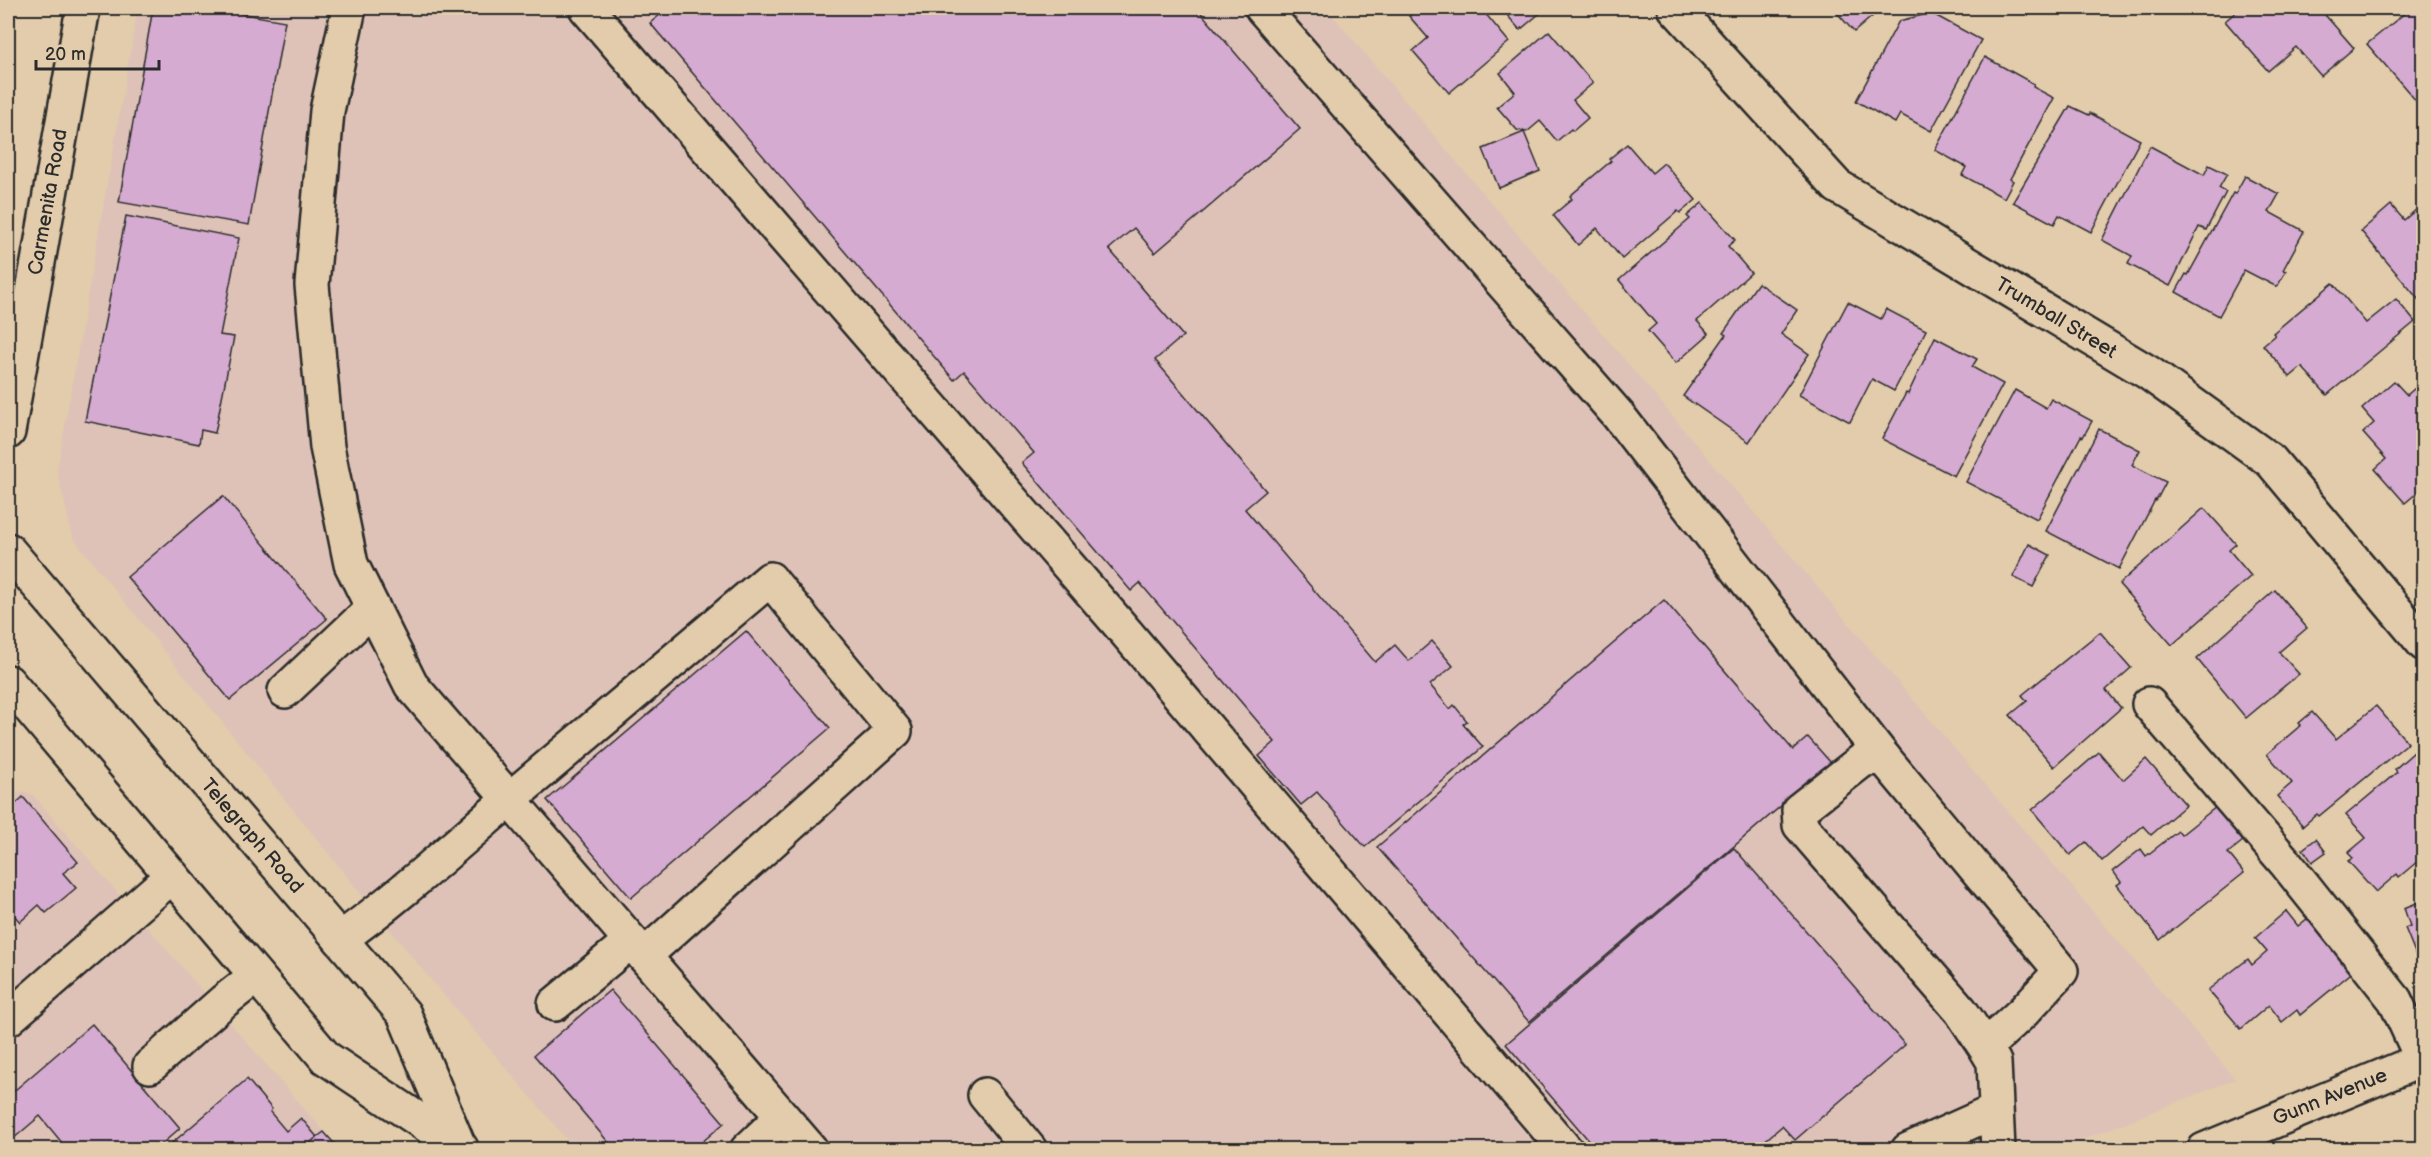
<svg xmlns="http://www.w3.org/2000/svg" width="2431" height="1157" viewBox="0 0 2431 1157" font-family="'Balsamiq Sans',sans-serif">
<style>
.built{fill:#dec2b7}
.building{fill:#d5abd1;stroke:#2b2b2b;stroke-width:1.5}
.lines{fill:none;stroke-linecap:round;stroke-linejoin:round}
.minor-casing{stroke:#2b2b2b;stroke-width:38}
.major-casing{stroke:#2b2b2b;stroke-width:38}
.minor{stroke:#e2ccac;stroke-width:33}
.major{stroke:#e2ccac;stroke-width:33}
.labels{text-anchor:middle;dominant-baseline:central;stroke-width:4.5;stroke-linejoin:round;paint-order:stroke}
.street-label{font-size:20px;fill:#2b2b2b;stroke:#e2ccac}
</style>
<rect width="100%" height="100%" fill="#e2ccac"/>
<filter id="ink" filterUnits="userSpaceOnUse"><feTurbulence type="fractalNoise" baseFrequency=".0167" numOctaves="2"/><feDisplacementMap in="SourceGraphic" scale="12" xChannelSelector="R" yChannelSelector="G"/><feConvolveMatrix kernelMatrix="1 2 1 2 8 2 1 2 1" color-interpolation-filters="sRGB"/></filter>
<g filter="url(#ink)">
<g class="built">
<path d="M 138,8 L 1326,8 L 2235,1079 L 2056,1150 L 575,1149 L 426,974 L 73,538 L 57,471 Z"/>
<path d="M 24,791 L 33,795 L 339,1149 L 8,1150 L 8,799 L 15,793 Z"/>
</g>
<g class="building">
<path d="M 153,8 L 209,8 L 285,21 L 249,225 L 119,202 Z"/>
<path d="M 655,8 L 1197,8 L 1300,129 L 1155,253 L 1134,228 L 1109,249 L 1183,336 L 1155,360 L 1266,491 L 1245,509 L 1375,662 L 1395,645 L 1409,661 L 1432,641 L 1453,666 L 1430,685 L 1450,709 L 1454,705 L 1467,721 L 1463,724 L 1483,747 L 1365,847 L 1317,792 L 1301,805 L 1259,756 L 1275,742 L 1140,583 L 1131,591 L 1022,463 L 1034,453 L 964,371 L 954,380 L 650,23 L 661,14 Z"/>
<path d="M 1419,8 L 1490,8 L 1484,12 L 1509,42 L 1449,93 L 1413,51 L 1428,38 L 1409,16 Z"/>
<path d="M 1501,8 L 1546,8 L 1520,30 Z"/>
<path d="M 1833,8 L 1882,8 L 1854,32 Z"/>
<path d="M 2241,8 L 2319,8 L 2354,48 L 2321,76 L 2296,47 L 2268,71 L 2225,21 Z"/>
<path d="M 2411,8 L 2424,8 L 2424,110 L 2367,44 Z"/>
<path d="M 1931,13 L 1981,40 L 1931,131 L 1900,114 L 1895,123 L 1856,101 L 1899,21 Z"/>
<path d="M 1549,31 L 1593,83 L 1573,100 L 1588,118 L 1573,131 L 1571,129 L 1557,141 L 1540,121 L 1527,132 L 1517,130 L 1497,107 L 1515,92 L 1500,73 Z"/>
<path d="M 1985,57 L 2034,84 L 2033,87 L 2054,98 L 2010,179 L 2013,181 L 2004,198 L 1962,175 L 1966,167 L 1935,150 Z"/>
<path d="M 2070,106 L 2089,115 L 2090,113 L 2140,140 L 2091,232 L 2059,215 L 2054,224 L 2013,202 Z"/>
<path d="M 1524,132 L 1540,171 L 1499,188 L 1483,149 Z"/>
<path d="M 1627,144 L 1652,173 L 1664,163 L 1696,200 L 1680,213 L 1678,211 L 1622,259 L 1597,228 L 1578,245 L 1553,215 L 1572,199 L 1570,196 L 1611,161 L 1609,159 Z"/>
<path d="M 2150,146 L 2204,175 L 2209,165 L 2227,174 L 2219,188 L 2226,192 L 2206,230 L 2199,227 L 2170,286 L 2128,264 L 2132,256 L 2102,240 Z"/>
<path d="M 2245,176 L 2279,194 L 2269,212 L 2304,231 L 2283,270 L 2286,271 L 2277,287 L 2244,270 L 2219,316 L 2176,292 L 2186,274 L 2188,275 L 2233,193 L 2235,194 Z"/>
<path d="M 1702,203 L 1735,240 L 1728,246 L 1751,273 L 1697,321 L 1709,334 L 1676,363 L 1648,331 L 1656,324 L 1619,280 L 1690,219 L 1687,216 Z"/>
<path d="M 2424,203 L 2424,306 L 2361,231 L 2391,205 L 2404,220 Z"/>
<path d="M 126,216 L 239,238 L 220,335 L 234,337 L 215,433 L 201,430 L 199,444 L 85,421 Z"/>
<path d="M 1758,283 L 1797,310 L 1781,334 L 1809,354 L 1749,442 L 1683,396 L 1726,335 L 1723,333 Z"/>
<path d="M 2333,283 L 2366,323 L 2396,299 L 2415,322 L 2327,395 L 2302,367 L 2290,377 L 2263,345 L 2275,335 L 2273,333 Z"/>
<path d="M 1848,302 L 1881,319 L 1886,309 L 1926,330 L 1894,391 L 1872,379 L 1850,422 L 1799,395 Z"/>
<path d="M 1935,337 L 1977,359 L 1972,367 L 2003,384 L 1954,476 L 1882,439 L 1906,393 L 1908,394 Z"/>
<path d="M 2394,381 L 2407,395 L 2422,382 L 2424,384 L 2424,487 L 2405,503 L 2375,469 L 2386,459 L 2363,433 L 2374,423 L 2362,409 Z"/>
<path d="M 2015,390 L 2046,408 L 2051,399 L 2092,421 L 2083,437 L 2081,436 L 2037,519 L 1966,482 Z"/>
<path d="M 2099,429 L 2140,450 L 2132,465 L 2166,482 L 2156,501 L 2155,500 L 2119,569 L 2046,531 Z"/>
<path d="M 223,496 L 327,619 L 230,700 L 127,577 Z"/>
<path d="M 2204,508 L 2236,544 L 2229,550 L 2251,576 L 2172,645 L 2119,584 Z"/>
<path d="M 2029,544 L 2050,555 L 2033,587 L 2013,577 Z"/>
<path d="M 2275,590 L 2307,628 L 2279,652 L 2299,674 L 2246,718 L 2197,659 Z"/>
<path d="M 1664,600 L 1793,750 L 1808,737 L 1831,763 L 1529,1022 L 1377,847 Z"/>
<path d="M 746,631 L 830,728 L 631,898 L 547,800 Z"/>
<path d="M 2100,632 L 2131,668 L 2106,690 L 2121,708 L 2054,767 L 2010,715 L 2027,701 L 2022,695 Z"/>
<path d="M 2376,706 L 2408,743 L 2319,816 L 2317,814 L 2303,826 L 2277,796 L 2292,783 L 2267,754 L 2301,725 L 2299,723 L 2312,712 L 2336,739 Z"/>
<path d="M 2099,752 L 2123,780 L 2146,759 L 2186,805 L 2151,835 L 2143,826 L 2102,861 L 2086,842 L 2070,855 L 2032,810 Z"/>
<path d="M 2414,752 L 2424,763 L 2424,856 L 2399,877 L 2397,874 L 2376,892 L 2348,861 L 2353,858 L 2348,853 L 2366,838 L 2346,815 L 2397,772 L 2395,769 Z"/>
<path d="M 23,797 L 78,862 L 63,873 L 76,888 L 46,913 L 39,905 L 20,922 L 14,915 L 8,920 L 8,811 Z"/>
<path d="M 2216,807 L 2243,841 L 2228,853 L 2244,873 L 2160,940 L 2117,885 L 2121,882 L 2113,871 L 2141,849 L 2146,856 L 2178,831 L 2181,835 Z"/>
<path d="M 2316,839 L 2326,852 L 2312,862 L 2303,849 Z"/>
<path d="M 1734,848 L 1905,1045 L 1795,1140 L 1782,1126 L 1754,1150 L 1597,1150 L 1506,1044 Z"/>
<path d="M 2424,900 L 2424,975 L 2405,928 L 2410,926 L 2404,908 Z"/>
<path d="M 2286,911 L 2298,926 L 2308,918 L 2335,949 L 2355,970 L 2300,1015 L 2297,1010 L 2282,1022 L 2269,1005 L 2241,1029 L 2208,990 L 2248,959 L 2252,965 L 2267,952 L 2255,938 Z"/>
<path d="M 610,990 L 724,1123 L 693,1150 L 615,1150 L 534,1055 Z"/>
<path d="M 92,1024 L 180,1128 L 155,1150 L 68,1150 L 40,1116 L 13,1139 L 8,1133 L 8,1096 Z"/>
<path d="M 247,1079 L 272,1109 L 270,1112 L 286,1131 L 301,1118 L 317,1137 L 302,1150 L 164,1150 Z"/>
<path d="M 324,1132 L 340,1150 L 302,1150 L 317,1137 Z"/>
<path d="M 2402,1145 L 2404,1150 L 2389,1150 Z"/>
</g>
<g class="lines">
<g class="minor-casing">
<g id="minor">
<path d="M 349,8 L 327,111 L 312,285 L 327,447 L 351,564 L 411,685 L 811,1150"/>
<path d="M 586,8 L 1118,623 L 1566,1150"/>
<path d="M 1262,8 L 1618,415 L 1884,758"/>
<path d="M 1675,8 L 1837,186 L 2149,373 L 2271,461 L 2424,644"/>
<path d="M 285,691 L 373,608"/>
<path d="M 2149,704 L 2285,862 L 2395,1000 L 2422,1059"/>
<path d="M 340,939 C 401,896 455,845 512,797 C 598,724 684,652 770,579 L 895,731 L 644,956"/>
<path d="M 555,1004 L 631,941"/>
<path d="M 8,1019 L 172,876"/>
<path d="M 1985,1047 L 2023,1012 L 2061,971 L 1884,758 L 1864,759 L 1799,810 L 1800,825 L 1961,1011 L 1985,1047 L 1994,1062 L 1998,1150"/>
<path d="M 150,1066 L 224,1001 L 256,976"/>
<path d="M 985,1095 L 1030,1150"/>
<path d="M 747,1150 L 782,1117"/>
<path d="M 1908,1150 L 1995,1111"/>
<path d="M 2204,1150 L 2424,1059"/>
</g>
</g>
<g class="major-casing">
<g id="major">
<path d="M 8,432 L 83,8"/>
<path d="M 8,550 L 404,1014 L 458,1144"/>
<path d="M 8,682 L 326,1058 L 461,1148"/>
</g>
</g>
<use href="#minor" class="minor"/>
<use href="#major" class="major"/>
</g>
</g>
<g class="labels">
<g class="street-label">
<text transform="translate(48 202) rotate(-80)">Carmenita Road</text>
<text transform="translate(2056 318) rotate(31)">Trumball Street</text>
<text transform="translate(252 836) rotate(49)">Telegraph Road</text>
<text transform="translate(2330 1097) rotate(-22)">Gunn Avenue</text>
</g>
</g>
<rect width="2431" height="1157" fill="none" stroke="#e2ccac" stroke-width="30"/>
<rect x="15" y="15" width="2401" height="1127" fill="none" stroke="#2b2b2b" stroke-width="2" filter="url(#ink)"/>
<path d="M36 60v9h123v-9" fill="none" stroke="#2b2b2b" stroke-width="3"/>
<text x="45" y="60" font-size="18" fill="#2b2b2b" stroke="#e2ccac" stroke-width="4.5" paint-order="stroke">20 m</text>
</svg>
